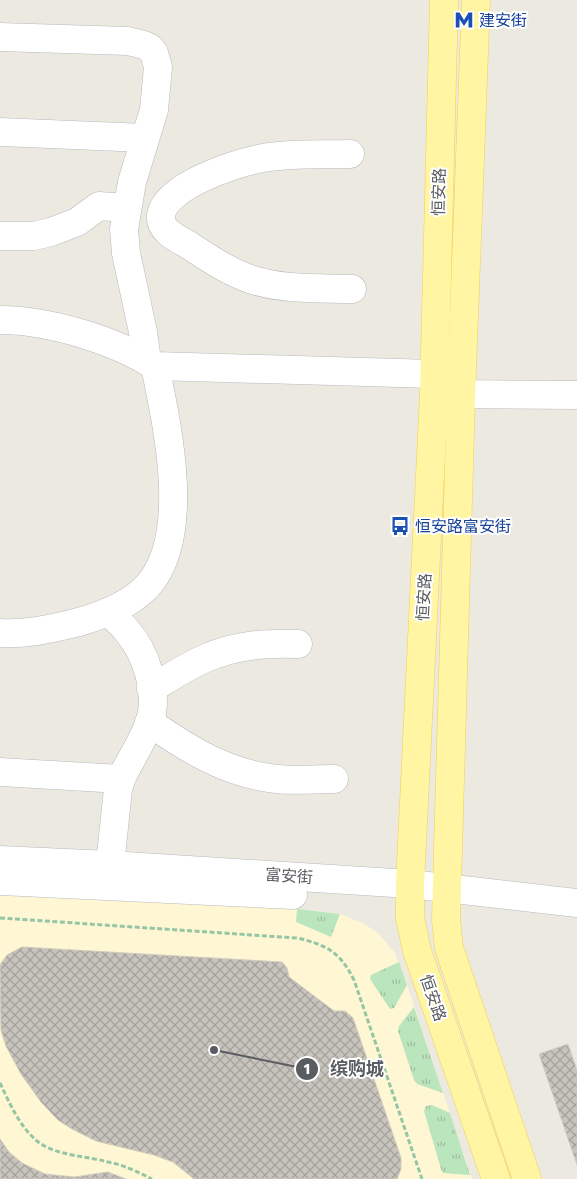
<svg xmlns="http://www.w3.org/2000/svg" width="577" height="1179" viewBox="0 0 577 1179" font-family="'Work Sans','Noto Sans SC',sans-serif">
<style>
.commercial{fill:#fff6d3}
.grass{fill:url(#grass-tufts)}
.building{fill:url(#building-cross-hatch);stroke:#d1ccbe}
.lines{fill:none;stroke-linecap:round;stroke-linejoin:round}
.minor-casing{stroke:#b6b8bd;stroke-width:29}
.major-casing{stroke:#f4cf51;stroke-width:29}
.path{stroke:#94c6a5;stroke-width:3;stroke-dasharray:5 2.5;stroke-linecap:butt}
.minor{stroke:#fff;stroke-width:28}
.major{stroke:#fff5a2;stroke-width:28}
.labels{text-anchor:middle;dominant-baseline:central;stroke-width:4;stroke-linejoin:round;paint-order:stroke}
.transit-label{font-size:16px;fill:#164399;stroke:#fff;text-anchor:start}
.street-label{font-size:16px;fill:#595c61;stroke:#fff}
.leader{fill:none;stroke:#595c61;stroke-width:2}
.callout-dot{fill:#595c61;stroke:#fff;stroke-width:2}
.mark-label{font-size:15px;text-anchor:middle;font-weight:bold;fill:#fff}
.callout-label{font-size:18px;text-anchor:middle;font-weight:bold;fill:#595c61;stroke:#fff;stroke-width:4;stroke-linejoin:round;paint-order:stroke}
</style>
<defs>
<pattern id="grass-tufts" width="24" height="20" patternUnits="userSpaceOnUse" patternTransform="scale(1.25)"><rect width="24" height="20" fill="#bbe5bd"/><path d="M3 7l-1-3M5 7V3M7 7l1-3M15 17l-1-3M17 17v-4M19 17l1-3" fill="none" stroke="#9bbd9d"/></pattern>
<pattern id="building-cross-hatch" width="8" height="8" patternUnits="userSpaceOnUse" patternTransform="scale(1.25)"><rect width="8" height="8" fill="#c7c4bd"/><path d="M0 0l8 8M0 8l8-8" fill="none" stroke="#a5a29d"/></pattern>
</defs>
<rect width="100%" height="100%" fill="#eceae0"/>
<path class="commercial" d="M 0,888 L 124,894 L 322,912 L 340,914 L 364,924 L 378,933 L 395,953 L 403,973 L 472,1179 L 0,1179 Z"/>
<g class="grass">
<path d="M 297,909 L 340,914 L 331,937 L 296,922 Z"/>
<path d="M 399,962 L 407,985 L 394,1008 L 390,1009 L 370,979 L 371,975 Z"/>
<path d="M 414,1007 L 443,1093 L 417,1084 L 414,1080 L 398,1031 L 399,1026 Z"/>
<path d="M 432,1105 L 450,1113 L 470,1175 L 443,1173 L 441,1169 L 424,1111 L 426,1106 Z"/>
</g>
<g class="building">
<path d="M 22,947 L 282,962 L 287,968 L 289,977 L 334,1011 L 345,1011 L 353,1018 L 401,1158 L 401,1169 L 397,1179 L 194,1179 L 173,1162 L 154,1155 L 96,1141 L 72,1129 L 58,1120 L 41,1102 L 21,1074 L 6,1046 L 1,1030 L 0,965 L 7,955 Z"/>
<path d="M 568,1044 L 577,1070 L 577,1165 L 539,1054 Z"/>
<path d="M 0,1139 L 9,1152 L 22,1163 L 45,1174 L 74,1177 L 108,1172 L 126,1179 L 0,1179 Z"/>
</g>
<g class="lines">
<g class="minor-casing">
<g id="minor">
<path d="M 0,37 L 128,41 L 144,45 L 150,48 L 154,53 L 158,67 L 154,110 L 132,182 L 124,229 L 126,253 L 143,332 L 147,361"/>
<path d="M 0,132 L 145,138"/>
<path d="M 350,154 C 321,155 292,153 263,158 C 237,163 166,185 161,215 C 159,230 176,238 187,244 C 207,257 227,271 250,279 C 282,290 318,288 352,289"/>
<path d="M 0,236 L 34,236 L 51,232 L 77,222 L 99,206 L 127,208"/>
<path d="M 0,320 C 48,320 115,340 155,366 L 434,374"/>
<path d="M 438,394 L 577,395"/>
<path d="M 108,612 C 114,618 122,624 127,631 C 146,652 159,693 150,721 C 143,741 130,760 121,779 L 118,789 L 110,865"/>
<path d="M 0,633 C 27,635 53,628 79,622 C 104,615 134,603 151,582 C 191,530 167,425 155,366"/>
<path d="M 151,689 C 169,678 187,666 206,658 C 236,645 266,643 298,644"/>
<path d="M 149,722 C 189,750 228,774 277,779 C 296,781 315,779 334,779"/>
<path d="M 0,772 L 121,779"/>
<path d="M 0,860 L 110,865 L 410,884 L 577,903"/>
<path d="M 0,881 L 293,895"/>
</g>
</g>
<g class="major-casing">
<g id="major">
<path d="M 444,0 L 434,394 L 410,884 L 410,918 L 417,951 L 496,1179"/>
<path d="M 476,0 L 461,395 L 446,920 L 449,948 L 527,1179"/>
</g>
</g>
<g class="path">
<path d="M 0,918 L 297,938 C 327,945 340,952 354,980 L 422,1179"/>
<path d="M 0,1083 C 10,1104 21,1130 41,1144 C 60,1156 87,1156 108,1162 C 124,1165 138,1172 152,1179"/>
</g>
<use href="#minor" class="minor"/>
<use href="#major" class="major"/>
</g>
<defs>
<g id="metro-bare" transform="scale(1.5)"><path d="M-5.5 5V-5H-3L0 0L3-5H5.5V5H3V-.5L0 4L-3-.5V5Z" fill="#1a4fb4" stroke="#fff" stroke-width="2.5" paint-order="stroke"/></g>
<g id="bus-bare" transform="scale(1.5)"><path d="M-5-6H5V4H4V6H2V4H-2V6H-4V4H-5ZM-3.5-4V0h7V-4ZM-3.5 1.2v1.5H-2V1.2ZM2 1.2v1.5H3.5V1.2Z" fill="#1a4fb4" stroke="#fff" stroke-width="2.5" paint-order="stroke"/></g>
</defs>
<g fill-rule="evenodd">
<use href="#metro-bare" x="464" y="20"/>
<use href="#bus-bare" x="400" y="526"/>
</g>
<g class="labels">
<g class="transit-label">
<text x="479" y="20">建安街</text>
<text x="415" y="526">恒安路富安街</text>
</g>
<g class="street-label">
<text transform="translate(439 192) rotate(-89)">恒安路</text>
<text transform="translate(424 597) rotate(-87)">恒安路</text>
<text transform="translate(289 876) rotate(4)">富安街</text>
<text transform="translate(433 998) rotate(71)">恒安路</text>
</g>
</g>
<path class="leader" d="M214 1050L307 1069"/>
<g class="callout-dot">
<circle cx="214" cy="1050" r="5"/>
<circle cx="307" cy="1069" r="12"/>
</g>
<g class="mark-label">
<text x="307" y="1074">1</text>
</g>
<g class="callout-label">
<text x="357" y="1075">缤购城</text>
</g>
</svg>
